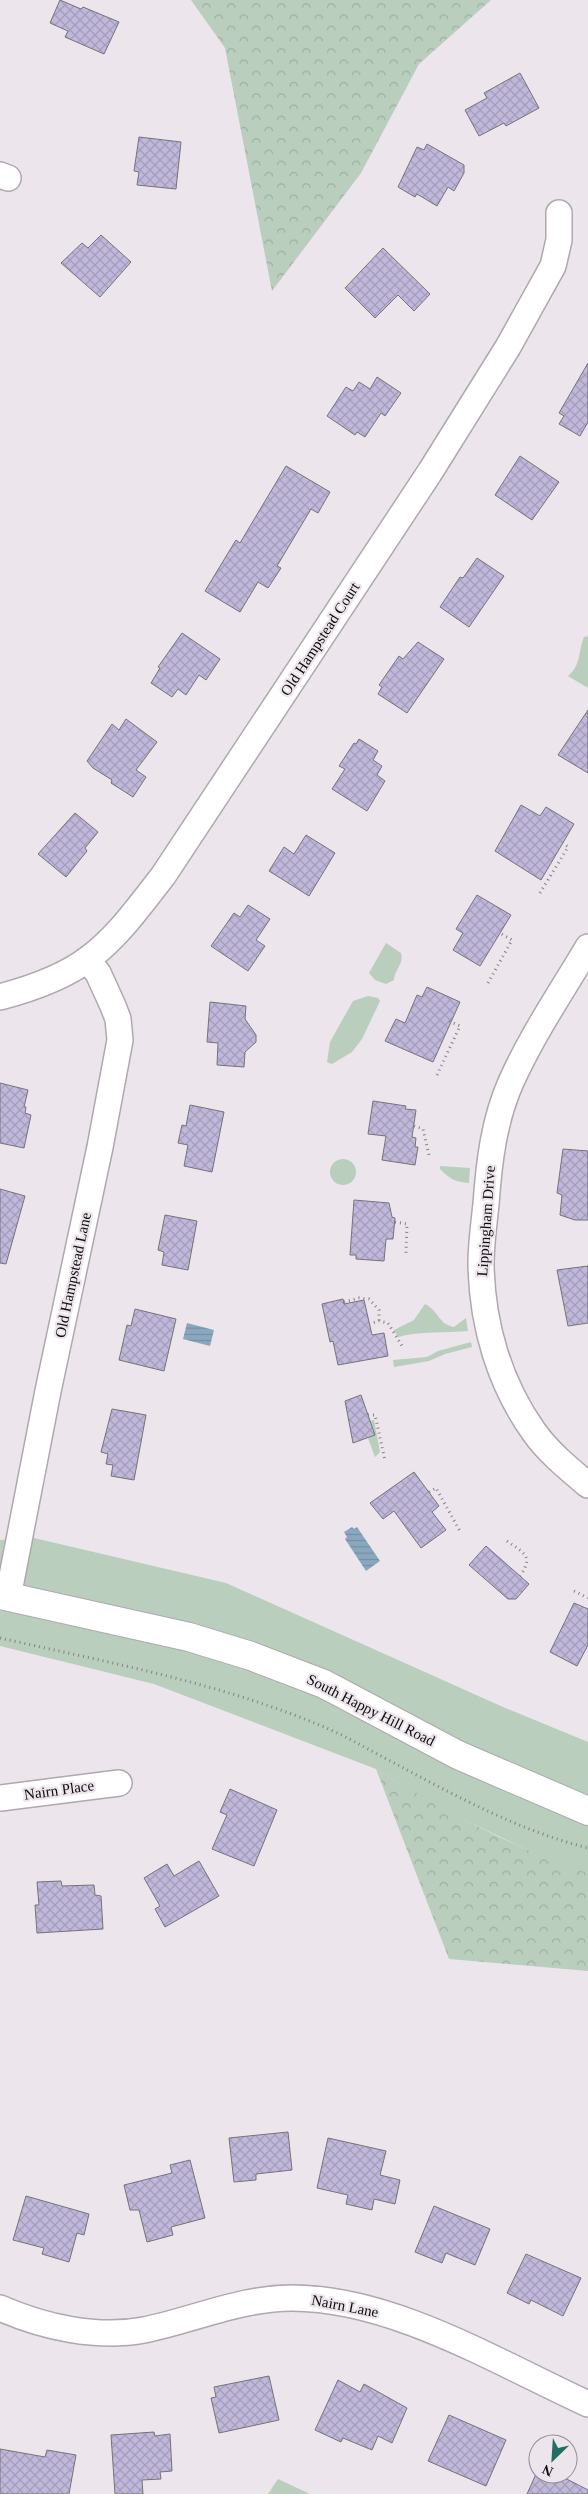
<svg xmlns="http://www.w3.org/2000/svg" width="588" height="2494" viewBox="0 0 588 2494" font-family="Georgia,serif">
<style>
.green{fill:#b9cebc}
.forest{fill:url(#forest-crowns)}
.water{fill:url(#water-rules)}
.building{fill:url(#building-cross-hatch);stroke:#74737a}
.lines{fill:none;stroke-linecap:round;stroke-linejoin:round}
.minor-casing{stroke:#afa8ae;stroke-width:28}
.tertiary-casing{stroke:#afa8ae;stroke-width:30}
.path{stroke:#868286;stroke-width:3;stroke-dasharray:1 4;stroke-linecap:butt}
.minor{stroke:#fff;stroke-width:25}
.tertiary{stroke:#fff;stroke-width:28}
.labels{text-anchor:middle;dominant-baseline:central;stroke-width:4.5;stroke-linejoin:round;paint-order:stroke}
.street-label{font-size:15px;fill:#0e0c0e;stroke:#ece5eb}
</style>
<defs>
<pattern id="forest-crowns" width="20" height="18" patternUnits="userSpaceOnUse" patternTransform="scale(1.25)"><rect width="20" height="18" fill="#b9cebc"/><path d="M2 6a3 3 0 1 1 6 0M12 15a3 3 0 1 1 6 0" fill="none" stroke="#9eb0a0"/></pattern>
<pattern id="water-rules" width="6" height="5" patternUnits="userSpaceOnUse" patternTransform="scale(1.25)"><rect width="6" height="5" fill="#89a8bf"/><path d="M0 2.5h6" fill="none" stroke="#758fa3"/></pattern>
<pattern id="building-cross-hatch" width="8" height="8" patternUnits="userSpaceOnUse" patternTransform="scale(1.25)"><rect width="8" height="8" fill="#c0b8da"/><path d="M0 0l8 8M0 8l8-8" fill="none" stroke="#a49dba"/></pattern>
</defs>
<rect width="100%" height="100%" fill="#ece5eb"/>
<g class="green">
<path d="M 588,636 L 588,688 L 568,676 C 581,666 578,652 584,637 Z"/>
<path d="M 386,943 L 401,953 C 404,964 395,969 394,980 L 386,984 L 375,980 L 369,973 Z"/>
<path d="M 368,996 L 378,998 L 380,1001 L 362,1039 L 352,1052 L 332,1064 L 327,1062 L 330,1042 L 353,1001 Z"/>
<circle cx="343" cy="1172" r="13"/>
<path d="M 440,1166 L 470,1168 L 469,1183 C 455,1182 450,1179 440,1169 Z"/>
<path d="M 425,1304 C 440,1312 438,1324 454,1327 L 466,1318 L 468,1331 C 444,1333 421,1331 398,1337 L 394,1330 L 414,1320 Z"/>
<path d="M 471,1342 L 472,1347 L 445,1354 L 429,1361 L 394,1367 L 393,1360 L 427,1357 L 438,1351 Z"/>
<path d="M 374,1420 L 380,1452 L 375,1457 L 368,1438 L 375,1435 L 370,1421 Z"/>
<path d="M 34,1538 L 226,1583 L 503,1707 L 588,1742 L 588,1873 L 551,1861 L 442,1809 L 376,1769 L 154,1684 L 0,1646 L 0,1540 Z"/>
<path d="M 278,2479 L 310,2494 L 268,2494 Z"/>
</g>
<g class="forest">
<path d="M 191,0 L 491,0 L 419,64 L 361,173 L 272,291 L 225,48 Z"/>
<path d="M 376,1769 C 443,1810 513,1848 588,1873 L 588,1971 L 449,1959 Z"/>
</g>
<g class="water">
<path d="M 187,1323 L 214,1330 L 210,1346 L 183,1339 Z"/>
<path d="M 352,1527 L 354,1529 L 357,1527 L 380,1561 L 366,1571 L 345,1539 L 347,1537 L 344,1532 Z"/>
</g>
<g class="building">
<path d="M 60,0 L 81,9 L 83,7 L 119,22 L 104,54 L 65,37 L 68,31 L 50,23 Z"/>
<path d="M 520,73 L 539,108 L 506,126 L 504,123 L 479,136 L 465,110 L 487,98 L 484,93 Z"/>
<path d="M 139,137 L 181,142 L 176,189 L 137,185 L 139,172 L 134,171 Z"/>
<path d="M 427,144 L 464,165 L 464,173 L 454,191 L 448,187 L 437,206 L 417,194 L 415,197 L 398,187 L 417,147 L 424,150 Z"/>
<path d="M 101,235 L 131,262 L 100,297 L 61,263 L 82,243 L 88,248 Z"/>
<path d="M 383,248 L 430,294 L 414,311 L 398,295 L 375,318 L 345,288 Z"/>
<path d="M 588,363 L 588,422 L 580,436 L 559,424 L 564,416 L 559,413 Z"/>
<path d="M 377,377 L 401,393 L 385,416 L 381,413 L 365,437 L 357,432 L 355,435 L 327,416 L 346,387 L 353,391 L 359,382 L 370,389 Z"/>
<path d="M 520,456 L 559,482 L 532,520 L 495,495 Z"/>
<path d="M 286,466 L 330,492 L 318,513 L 311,509 L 277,566 L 281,568 L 268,588 L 258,582 L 240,612 L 205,591 L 236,540 L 240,543 Z"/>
<path d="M 477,558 L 504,576 L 469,627 L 440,607 L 460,577 L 463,578 Z"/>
<path d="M 182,633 L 220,659 L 206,680 L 199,675 L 186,695 L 178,689 L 172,697 L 151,683 L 160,668 L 158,667 Z"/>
<path d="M 418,642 L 444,659 L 407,713 L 378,694 L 382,687 L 379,685 L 399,656 L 403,659 Z"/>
<path d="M 588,710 L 588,773 L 558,755 Z"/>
<path d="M 126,719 L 157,742 L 136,770 L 146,777 L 133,797 L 111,783 L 112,780 L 93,768 L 87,761 L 112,724 L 119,730 Z"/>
<path d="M 359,739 L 378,751 L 373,760 L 382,766 L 377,775 L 385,781 L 367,811 L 332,789 L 345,769 L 339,766 L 354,743 L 356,744 Z"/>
<path d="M 521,805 L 540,816 L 546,807 L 574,824 L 541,880 L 495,851 Z"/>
<path d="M 75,813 L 98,832 L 85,848 L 87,851 L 66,877 L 38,854 Z"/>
<path d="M 306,835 L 335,853 L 309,896 L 269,871 L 284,847 L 294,854 Z"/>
<path d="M 477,895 L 511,915 L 480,966 L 453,950 L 463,933 L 456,929 Z"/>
<path d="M 248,905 L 270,919 L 256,940 L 265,946 L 248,971 L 211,946 L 234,913 L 240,917 Z"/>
<path d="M 427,987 L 460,1002 L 433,1062 L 385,1041 L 396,1019 L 405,1023 L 417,995 L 422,997 Z"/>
<path d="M 210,1002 L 246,1006 L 245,1019 L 256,1035 L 256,1042 L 245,1052 L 244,1067 L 217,1065 L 218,1043 L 207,1042 Z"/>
<path d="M 0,1083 L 28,1090 L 24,1107 L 26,1107 L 25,1113 L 31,1115 L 24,1148 L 0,1143 Z"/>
<path d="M 373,1101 L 406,1106 L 405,1109 L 416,1110 L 412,1137 L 416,1138 L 415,1147 L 418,1147 L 415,1165 L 382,1160 L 386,1136 L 368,1134 Z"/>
<path d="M 190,1105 L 224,1112 L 212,1172 L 184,1166 L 188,1145 L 178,1143 L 182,1125 L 186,1126 Z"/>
<path d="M 563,1149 L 588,1151 L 588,1220 L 575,1220 L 560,1215 L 562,1195 L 557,1193 Z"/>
<path d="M 0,1189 L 25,1196 L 6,1264 L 0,1263 Z"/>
<path d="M 354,1200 L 389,1203 L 392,1217 L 395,1218 L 393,1239 L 386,1239 L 384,1261 L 356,1259 L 356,1255 L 350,1255 Z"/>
<path d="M 165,1215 L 197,1221 L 188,1270 L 162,1265 L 164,1252 L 158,1250 Z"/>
<path d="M 588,1266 L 588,1323 L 568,1326 L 557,1270 Z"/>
<path d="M 343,1299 L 344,1304 L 364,1300 L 372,1335 L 384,1333 L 388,1356 L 338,1365 L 333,1341 L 330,1342 L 322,1304 Z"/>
<path d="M 135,1309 L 176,1319 L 164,1371 L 119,1360 L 127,1325 L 131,1326 Z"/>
<path d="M 361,1395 L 375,1435 L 353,1443 L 345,1401 Z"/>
<path d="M 112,1409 L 146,1415 L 134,1480 L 111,1476 L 113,1465 L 106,1464 L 108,1454 L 101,1452 Z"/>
<path d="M 414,1472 L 439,1506 L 432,1512 L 446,1530 L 421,1548 L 394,1511 L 383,1519 L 370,1503 Z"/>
<path d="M 486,1546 L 529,1584 L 516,1599 L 508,1599 L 469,1565 Z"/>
<path d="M 574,1603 L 588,1609 L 588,1645 L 577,1666 L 550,1652 Z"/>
<path d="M 230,1789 L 277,1810 L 254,1866 L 212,1849 L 227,1815 L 220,1812 Z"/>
<path d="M 199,1861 L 219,1896 L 165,1927 L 155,1909 L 160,1906 L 144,1878 L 167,1864 L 174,1876 Z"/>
<path d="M 61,1881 L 62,1886 L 94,1885 L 95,1895 L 101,1896 L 103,1929 L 37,1933 L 35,1905 L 39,1905 L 37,1882 Z"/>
<path d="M 288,2132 L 292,2170 L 256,2174 L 256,2180 L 234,2182 L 229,2138 Z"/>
<path d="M 328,2138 L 386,2151 L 380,2175 L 400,2180 L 395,2204 L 374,2199 L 372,2210 L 346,2204 L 348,2195 L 317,2188 Z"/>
<path d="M 190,2160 L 205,2218 L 171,2227 L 173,2235 L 147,2242 L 139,2210 L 130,2210 L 124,2185 L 172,2173 L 170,2165 Z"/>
<path d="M 26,2196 L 89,2214 L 84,2235 L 77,2233 L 69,2262 L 42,2254 L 44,2248 L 13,2240 Z"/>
<path d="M 434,2206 L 490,2229 L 475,2265 L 446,2253 L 442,2263 L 415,2252 Z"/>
<path d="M 526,2254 L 581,2278 L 563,2316 L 531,2300 L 529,2304 L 507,2293 Z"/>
<path d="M 269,2376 L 279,2420 L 219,2433 L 211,2398 L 216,2397 L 214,2387 Z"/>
<path d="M 338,2380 L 360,2392 L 364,2384 L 407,2408 L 392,2443 L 378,2436 L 372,2450 L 343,2438 L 341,2442 L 315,2430 Z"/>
<path d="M 449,2415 L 506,2440 L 486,2486 L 428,2461 Z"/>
<path d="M 154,2432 L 155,2436 L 170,2434 L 172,2471 L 160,2472 L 161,2479 L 142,2480 L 143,2494 L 115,2494 L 111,2435 Z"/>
<path d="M 0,2449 L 45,2457 L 47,2450 L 76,2455 L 69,2494 L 0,2494 Z"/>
<path d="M 536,2474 L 557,2474 L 588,2490 L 588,2494 L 527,2494 Z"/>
</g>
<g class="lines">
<g class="minor-casing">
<g id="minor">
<path d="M 0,175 L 8,178"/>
<path d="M 588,947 C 562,991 532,1035 511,1082 C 494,1120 489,1162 486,1204 C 484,1224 481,1244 481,1264 C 482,1324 499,1383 534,1432 C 548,1452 569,1469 588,1485"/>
<path d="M 0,997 C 30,989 63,978 88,959 C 118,937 140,905 163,876 L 430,472 L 508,347 L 553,266 L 559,240 L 559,213"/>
<path d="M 8,1597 L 48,1391 L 100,1147 L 120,1040 L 118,1019 L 113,1006 L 98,973 L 87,960"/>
<path d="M 0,1798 L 119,1783"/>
<path d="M 0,2308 C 43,2327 97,2339 144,2330 C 193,2320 241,2298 292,2298 C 393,2298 498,2363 588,2404"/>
</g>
</g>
<g class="tertiary-casing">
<path id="tertiary" d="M 0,1595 L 189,1637 L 251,1656 L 324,1684 L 458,1755 L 588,1811"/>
</g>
<g class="path">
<path d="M 540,893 L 568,847 L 563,843"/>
<path d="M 488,983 L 512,940 L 500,933"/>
<path d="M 437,1075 L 460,1026 L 447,1020"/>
<path d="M 414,1126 L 423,1129 L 429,1155"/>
<path d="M 395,1222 L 407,1224 L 406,1253"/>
<path d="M 344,1302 L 359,1298 L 369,1299 L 379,1310 L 379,1321"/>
<path d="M 369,1324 L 379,1321 L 388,1323 L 402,1346"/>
<path d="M 368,1415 L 375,1415 L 385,1460"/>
<path d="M 429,1492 L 436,1488 L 461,1533"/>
<path d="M 507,1541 C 524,1553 534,1556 520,1576"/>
<path d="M 574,1591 L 588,1598"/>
<path d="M 0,1638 C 111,1663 226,1684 331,1730 C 353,1740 373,1752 394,1763 C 456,1796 520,1831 588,1848"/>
</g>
<use href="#minor" class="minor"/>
<use href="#tertiary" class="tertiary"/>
</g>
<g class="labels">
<g class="street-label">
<text transform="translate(320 639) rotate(-57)">Old Hampstead Court</text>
<text transform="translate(486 1221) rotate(-86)">Lippingham Drive</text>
<text transform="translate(73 1275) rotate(-78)">Old Hampstead Lane</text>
<text transform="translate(371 1710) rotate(27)">South Happy Hill Road</text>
<text transform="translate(59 1790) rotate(-8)">Nairn Place</text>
<text transform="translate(345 2306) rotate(11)">Nairn Lane</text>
</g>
</g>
<g transform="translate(553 2459) rotate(205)"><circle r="24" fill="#ece5eb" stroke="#938e93"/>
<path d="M0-4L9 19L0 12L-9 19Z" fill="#256c62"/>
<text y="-8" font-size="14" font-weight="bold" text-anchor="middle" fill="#0e0c0e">N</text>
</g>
</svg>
